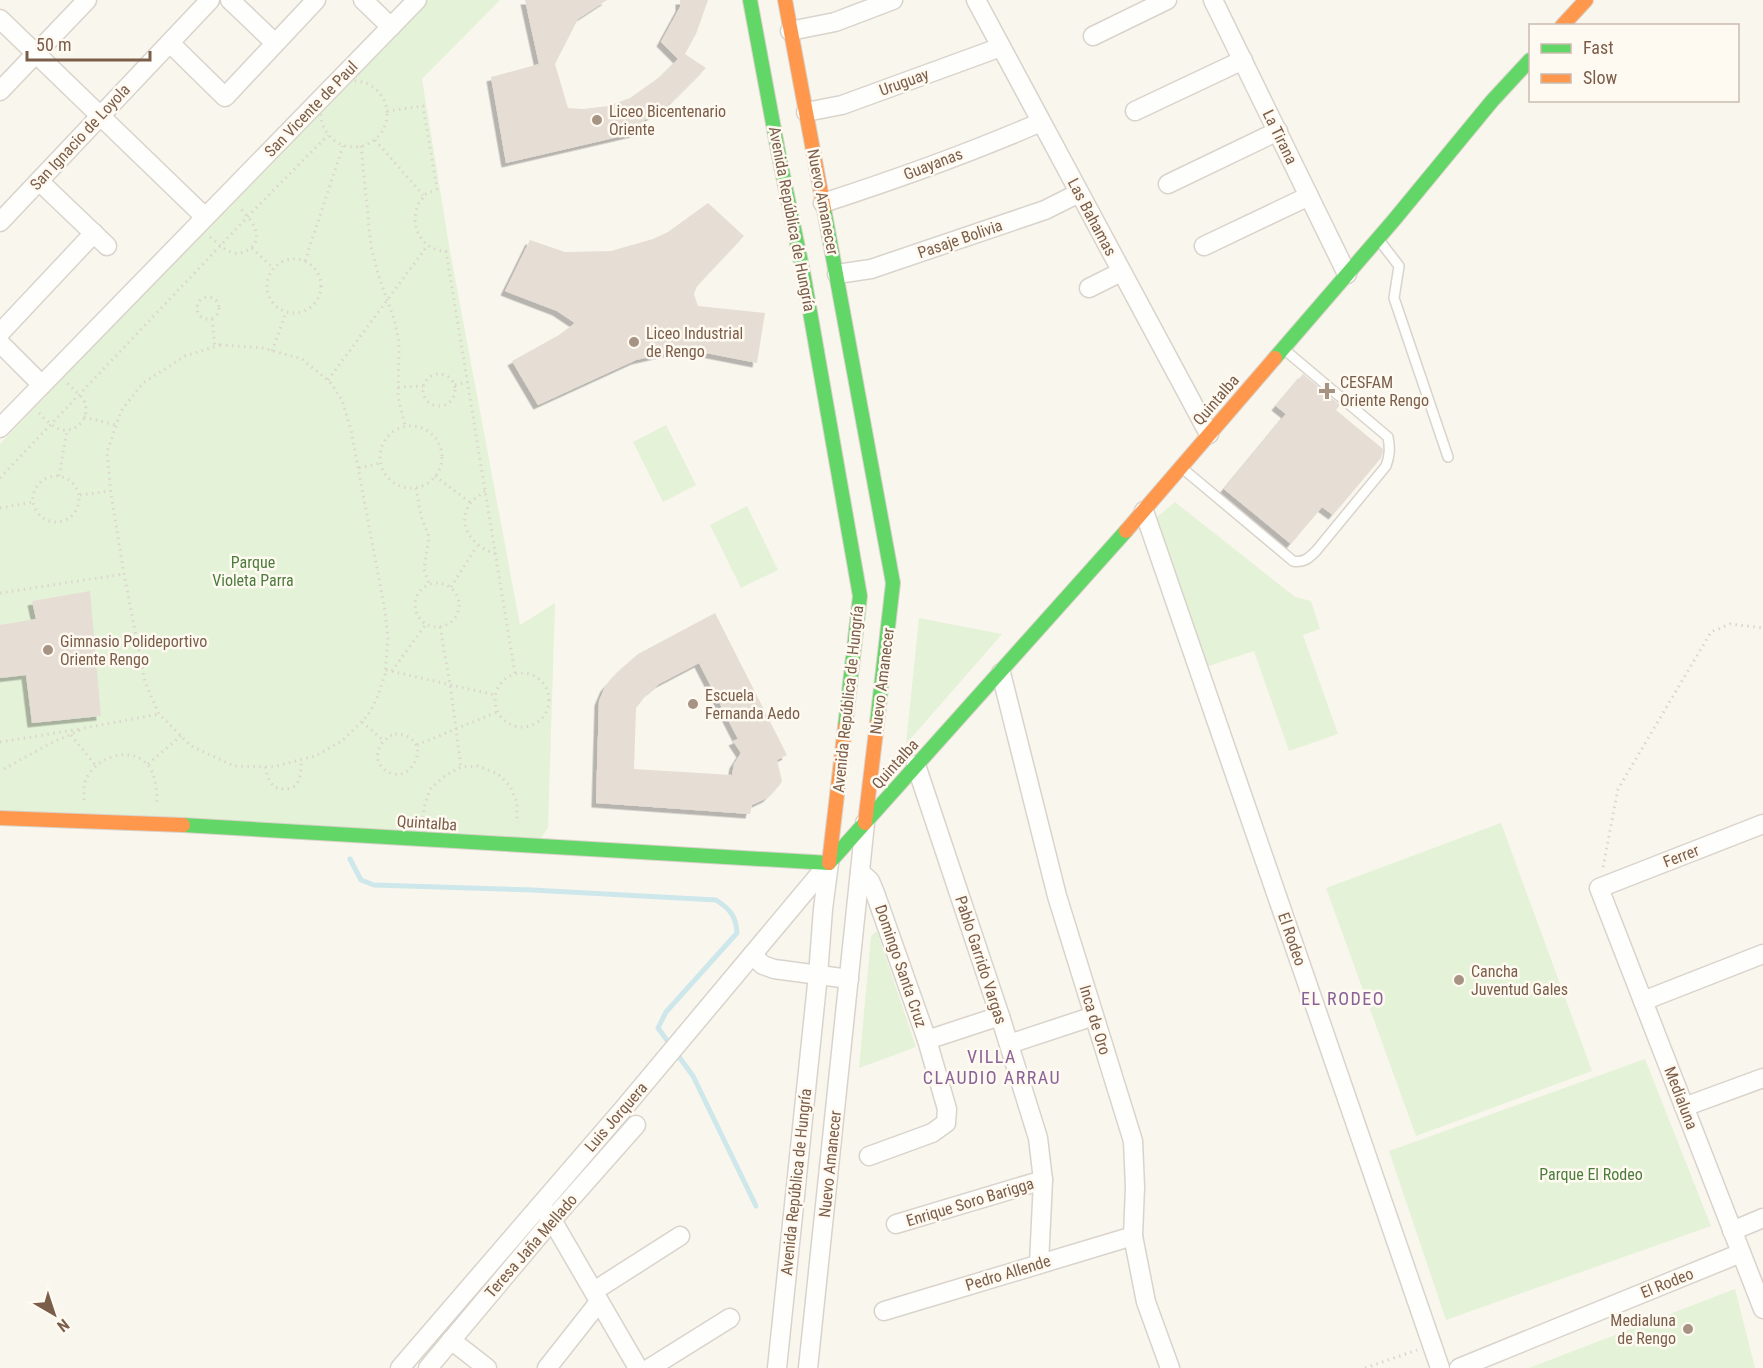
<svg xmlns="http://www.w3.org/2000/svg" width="1763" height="1368" viewBox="0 0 1763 1368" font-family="'Roboto Condensed',sans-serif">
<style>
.green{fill:#e4f2d7}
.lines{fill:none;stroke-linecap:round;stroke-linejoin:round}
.stream{stroke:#cee7eb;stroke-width:5}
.building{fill:#e6ded5;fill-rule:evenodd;filter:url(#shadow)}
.lane-casing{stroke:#d9d3cc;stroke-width:12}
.street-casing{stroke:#d9d3cc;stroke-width:21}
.fast-casing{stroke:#d9d2c9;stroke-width:16}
.slow-casing{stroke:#d9d2c9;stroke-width:16}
.path{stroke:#dcd6ce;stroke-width:3;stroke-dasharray:1.5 4.5;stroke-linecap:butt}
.lane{stroke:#fefefc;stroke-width:9}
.street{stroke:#fefefc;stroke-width:18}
.fast{stroke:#63d668;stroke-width:14}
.slow{stroke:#ff974d;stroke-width:14}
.poi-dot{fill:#a79383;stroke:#fffaf1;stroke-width:2}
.labels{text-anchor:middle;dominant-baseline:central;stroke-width:5;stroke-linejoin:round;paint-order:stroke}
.street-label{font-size:16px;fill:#7b5e4a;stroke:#fffaf1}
.poi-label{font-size:16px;fill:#7b5e4a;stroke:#fffaf1;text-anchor:start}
.park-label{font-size:16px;fill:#4c7c3d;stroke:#fffaf1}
.neighbourhood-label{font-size:18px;letter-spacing:1.5px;fill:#896297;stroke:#fffaf1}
</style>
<defs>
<filter id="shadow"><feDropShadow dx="-4.5" dy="4.5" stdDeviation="0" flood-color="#0004"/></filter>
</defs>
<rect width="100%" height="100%" fill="#f9f6ee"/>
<g class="green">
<path d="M 424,0 L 500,0 L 422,79 L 450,251 L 520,625 L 555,603 L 548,828 L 541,838 L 0,816 L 0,444 Z"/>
<path d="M 666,425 L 696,485 L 663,502 L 633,442 Z"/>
<path d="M 1175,502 L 1295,597 L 1311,601 L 1320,629 L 1303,635 L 1338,734 L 1289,751 L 1254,651 L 1206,667 L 1157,517 Z"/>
<path d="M 747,506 L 778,570 L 741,588 L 710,525 Z"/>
<path d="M 919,618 L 1002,634 L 906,744 Z"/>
<path d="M 1501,823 L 1592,1071 L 1416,1136 L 1326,888 Z"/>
<path d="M 877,931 L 916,1047 L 859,1068 L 871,936 Z"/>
<path d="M 1645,1059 L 1711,1226 L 1446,1320 L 1389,1151 Z"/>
<path d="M 1735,1289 L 1755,1368 L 1529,1368 Z"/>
</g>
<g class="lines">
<path class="stream" d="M 350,859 L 361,880 L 374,885 L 532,890 L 716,900 C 730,909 736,916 737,933 L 666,1012 L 658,1028 L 693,1076 L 756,1206"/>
</g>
<g class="building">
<path d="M 525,0 L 607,0 L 578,19 L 555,64 L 568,108 L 583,109 L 608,106 L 630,98 L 661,76 L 678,59 L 661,42 L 680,7 L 680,0 L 708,0 L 696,34 L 685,54 L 706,68 L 675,99 L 660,111 L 643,121 L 648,130 L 506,163 L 491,77 L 539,64 Z"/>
<path d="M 708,203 L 744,236 L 697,286 L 694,294 L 698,306 L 765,313 L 757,363 L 696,351 L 667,353 L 636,360 L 538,405 L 512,361 L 559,335 L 575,323 L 557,311 L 505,291 L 530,240 L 565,252 L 611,251 L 653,239 L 668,232 Z"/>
<path d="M 1303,374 L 1340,405 L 1336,410 L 1383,449 L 1383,451 L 1381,458 L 1333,515 L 1322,507 L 1291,544 L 1224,489 L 1286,414 L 1276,406 Z"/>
<path d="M 90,591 L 101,716 L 32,723 L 26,675 L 0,678 L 0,625 L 36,619 L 32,601 Z"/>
<path d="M 715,613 L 787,755 L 777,760 L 782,781 L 779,786 L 767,798 L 752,805 L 750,814 L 596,803 L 599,701 L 605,687 L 621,669 L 638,654 ZM 699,663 L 738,739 L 733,741 L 741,753 L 734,764 L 732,775 L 634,769 L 636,708 L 647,694 L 659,684 Z"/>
</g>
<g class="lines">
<g class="lane-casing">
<g id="lane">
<path d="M 1379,240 L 1399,266 L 1394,298 L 1448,457"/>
<path d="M 1182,468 L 1293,561 C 1304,563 1309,558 1316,551 L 1386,466 C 1390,455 1390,448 1388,437 L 1286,351"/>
</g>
</g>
<g class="street-casing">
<g id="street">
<path d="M 230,0 L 275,43"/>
<path d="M 363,0 L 391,27"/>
<path d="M 976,0 L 1209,434"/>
<path d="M 1213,0 L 1347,274"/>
<path d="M 0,19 L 205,217"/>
<path d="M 790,31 L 835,22 L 893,0"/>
<path d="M 1093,36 L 1167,0"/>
<path d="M 170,43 L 225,97 L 316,0"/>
<path d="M 0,91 L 87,0"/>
<path d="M 1135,111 L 1243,60"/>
<path d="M 806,112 L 842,105 L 1001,47"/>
<path d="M 39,181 L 107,246"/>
<path d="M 1168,184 L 1278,131"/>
<path d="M 823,203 C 897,179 970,153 1041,122"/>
<path d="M 0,222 L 210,0"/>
<path d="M 1204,246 L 1309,196"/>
<path d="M 837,274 L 871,269 L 1045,210 L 1079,193"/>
<path d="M 1089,288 L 1121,272"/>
<path d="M 0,333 L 94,233"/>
<path d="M 0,343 L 42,385"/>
<path d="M 0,428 L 417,0"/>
<path d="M 1144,511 L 1440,1368"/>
<path d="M 1001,673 L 1057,896 L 1133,1141 L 1135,1187 L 1133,1236 L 1146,1302 L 1170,1368"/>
<path d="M 916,765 L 1000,1016 L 1038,1138 L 1043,1180 L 1039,1264"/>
<path d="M 1763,824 L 1599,888 L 1763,1309"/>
<path d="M 860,872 L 870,881 L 875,893 L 927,1040 L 947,1109 L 946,1123 L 932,1133 L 869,1156"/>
<path d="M 752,955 L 763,965 L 774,969 L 849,979"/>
<path d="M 1643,1001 L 1763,954"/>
<path d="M 927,1040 L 1000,1016"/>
<path d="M 1009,1044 L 1094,1016"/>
<path d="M 1684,1107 L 1763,1078"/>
<path d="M 546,1212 L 552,1220 L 638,1368"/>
<path d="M 896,1224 L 1043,1180"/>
<path d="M 1732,1231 L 1763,1218"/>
<path d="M 594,1291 L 680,1236"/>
<path d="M 884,1311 L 1133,1236"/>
<path d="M 451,1340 L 487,1368"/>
<path d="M 400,1368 L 624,1108 L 829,863"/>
<path d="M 428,1368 L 552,1220 L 636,1125"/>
<path d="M 547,1368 L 599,1302"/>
<path d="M 650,1368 L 730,1318"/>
<path d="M 777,1368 L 818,975 L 823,909 L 829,863"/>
<path d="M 808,1368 L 865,823"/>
<path d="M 1459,1368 L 1741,1253"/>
</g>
</g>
<g class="fast-casing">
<g id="fast">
<path d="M 750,0 L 779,156 L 803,272 L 860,596 L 845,727"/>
<path d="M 824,209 L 893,583 L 877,723"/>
<path d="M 1275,358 L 1394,220 L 1492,101 L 1530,60"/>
<path d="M 183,825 L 829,863"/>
<path d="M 829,863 L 1126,531"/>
</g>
</g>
<g class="slow-casing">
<g id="slow">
<path d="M 785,0 L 824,209"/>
<path d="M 1562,26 L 1586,0"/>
<path d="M 1126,531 L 1275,358"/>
<path d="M 0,818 L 183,825"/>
<path d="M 865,823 L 877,723"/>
<path d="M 829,863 L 845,727"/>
</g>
</g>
<g class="path">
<circle cx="354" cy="114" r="33"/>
<path d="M 387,111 L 423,106 L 437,189 C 434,191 427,193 424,195 C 424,196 420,203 419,203 C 407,226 424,254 450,251"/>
<path d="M 375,140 L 423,195"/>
<path d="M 361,146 L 371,246 L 378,274 L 394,319 L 399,341 L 398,396 L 405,426"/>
<path d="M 210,237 C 218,243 225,251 234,253 C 239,254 244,252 248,250 C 267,238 250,218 239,207"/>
<path d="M 252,248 L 273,268"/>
<path d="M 446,251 L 515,674"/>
<circle cx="294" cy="286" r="27"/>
<path d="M 305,261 L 343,146"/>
<circle cx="208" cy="308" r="11"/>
<path d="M 212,319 L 215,347"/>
<path d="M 220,345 L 263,348 L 302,359 L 330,382 L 342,400 L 351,430 L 385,611 L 388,640 L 385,674 L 378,696 L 368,715 L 342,741 L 315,756 L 273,767 L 234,766 L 191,746 L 159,714 L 145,682 L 124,574 L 111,494 L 107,452 L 121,411 L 143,383 L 185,356 Z"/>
<path d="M 272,351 L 286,313"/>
<circle cx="439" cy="390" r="16"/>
<path d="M 328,380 L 428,245"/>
<path d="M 455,385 L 467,382"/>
<path d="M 398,387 L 423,386"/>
<path d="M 39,413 C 45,419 54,429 63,430 C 78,432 91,416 84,401 C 80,394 73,389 67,383"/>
<path d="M 84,417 L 116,425"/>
<circle cx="411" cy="457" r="31"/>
<path d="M 359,468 L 380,463"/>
<path d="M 59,476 L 67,430"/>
<path d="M 435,476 L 471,503"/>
<circle cx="56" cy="499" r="23"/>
<path d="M 0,478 L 258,206 L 328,135"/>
<path d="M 416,488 L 421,516 L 429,537 L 424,569 L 429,584"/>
<path d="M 485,491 C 479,496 471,500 468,507 C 457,529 476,548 496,554"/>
<path d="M 80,495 L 110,491"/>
<path d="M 0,508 L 33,502"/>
<circle cx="437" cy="605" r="22"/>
<path d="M 451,587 L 477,546"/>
<path d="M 0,593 L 124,574"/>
<path d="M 440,627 L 450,684 L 461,767"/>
<path d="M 386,670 L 495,695"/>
<path d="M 392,671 L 426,624"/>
<circle cx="522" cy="700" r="27"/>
<path d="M 362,722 L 383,740"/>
<path d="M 395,734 C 437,735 412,790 385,770 C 370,758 380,739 395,734 Z"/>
<path d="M 71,735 L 96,766"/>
<path d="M 0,742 L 80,729"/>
<path d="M 417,745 L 497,712"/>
<path d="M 148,764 L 181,736"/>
<path d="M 265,767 L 268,778 L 274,787 C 297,794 302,781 301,760"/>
<path d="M 4,769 L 51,743 L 85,728 L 159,714"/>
<path d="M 84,800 C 84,794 83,787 85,782 C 93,759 128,744 147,764 C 156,774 157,791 157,804"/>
<path d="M 423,818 L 424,808 L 430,789 L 446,775 L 461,767 L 478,766 L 498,774 L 510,786 L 517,803 L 517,823"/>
<path d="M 1603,867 L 1618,789 L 1711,632 L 1730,624 L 1763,628"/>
<path d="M 1365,1368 L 1417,1350"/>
</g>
<use href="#lane" class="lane"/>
<use href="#street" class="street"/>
<use href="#fast" class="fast"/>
<use href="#slow" class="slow"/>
</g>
<g class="poi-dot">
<circle cx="597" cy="120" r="6"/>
<circle cx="634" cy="342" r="6"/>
<path d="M1324 382h6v6h6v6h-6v6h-6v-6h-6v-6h6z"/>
<circle cx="48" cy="650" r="6"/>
<circle cx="693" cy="704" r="6"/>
<circle cx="1459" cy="980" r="6"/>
<circle cx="1688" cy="1329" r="6"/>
</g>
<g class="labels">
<g class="street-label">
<text transform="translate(904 82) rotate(-20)">Uruguay</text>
<text transform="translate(311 109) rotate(-46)">San Vicente de Paul</text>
<text transform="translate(80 137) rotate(-47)">San Ignacio de Loyola</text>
<text transform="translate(1280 137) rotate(64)">La Tirana</text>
<text transform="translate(933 164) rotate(-21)">Guayanas</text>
<text transform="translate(823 202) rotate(79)">Nuevo Amanecer</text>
<text transform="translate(1092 217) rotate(62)">Las Bahamas</text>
<text transform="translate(792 219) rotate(79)">Avenida República de Hungría</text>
<text transform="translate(960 239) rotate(-19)">Pasaje Bolivia</text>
<text transform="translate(1216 400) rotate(-49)">Quintalba</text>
<text transform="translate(882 681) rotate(-83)">Nuevo Amanecer</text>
<text transform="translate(848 699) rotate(-84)">Avenida República de Hungría</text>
<text transform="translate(895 764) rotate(-48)">Quintalba</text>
<text transform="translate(427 823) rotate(4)">Quintalba</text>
<text transform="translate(1681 856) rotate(-21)">Ferrer</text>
<text transform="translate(1292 939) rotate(71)">El Rodeo</text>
<text transform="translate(981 960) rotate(72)">Pablo Garrido Vargas</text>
<text transform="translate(901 966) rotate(71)">Domingo Santa Cruz</text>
<text transform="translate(1095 1020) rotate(73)">Inca de Oro</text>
<text transform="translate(1681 1098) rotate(69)">Medialuna</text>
<text transform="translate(616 1117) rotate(-49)">Luis Jorquera</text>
<text transform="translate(830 1164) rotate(-84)">Nuevo Amanecer</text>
<text transform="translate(796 1182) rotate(-84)">Avenida República de Hungría</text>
<text transform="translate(970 1202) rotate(-17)">Enrique Soro Barigga</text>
<text transform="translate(531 1246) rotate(-49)">Teresa Jaña Mellado</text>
<text transform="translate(1008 1273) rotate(-17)">Pedro Allende</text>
<text transform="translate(1667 1283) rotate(-22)">El Rodeo</text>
</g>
<g class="poi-label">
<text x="609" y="111">Liceo Bicentenario<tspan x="609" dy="18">Oriente</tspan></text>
<text x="646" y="333">Liceo Industrial<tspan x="646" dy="18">de Rengo</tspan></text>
<text x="1340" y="382">CESFAM<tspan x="1340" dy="18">Oriente Rengo</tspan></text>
<text x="60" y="641">Gimnasio Polideportivo<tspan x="60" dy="18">Oriente Rengo</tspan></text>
<text x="705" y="695">Escuela<tspan x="705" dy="18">Fernanda Aedo</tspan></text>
<text x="1471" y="971">Cancha<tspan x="1471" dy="18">Juventud Gales</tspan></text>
<text x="1676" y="1320" text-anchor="end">Medialuna<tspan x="1676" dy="18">de Rengo</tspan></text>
</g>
<g class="park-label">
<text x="253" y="562">Parque<tspan x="253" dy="18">Violeta Parra</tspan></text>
<text x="1591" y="1174">Parque El Rodeo</text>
</g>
<g class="neighbourhood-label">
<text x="1343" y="998">EL RODEO</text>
<text x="992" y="1056">VILLA<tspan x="992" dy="21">CLAUDIO ARRAU</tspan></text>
</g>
</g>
<rect x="1529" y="24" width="210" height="78" fill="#fffaf1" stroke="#cabcae" stroke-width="1.5"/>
<rect x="1541" y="44" width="30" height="9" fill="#63d668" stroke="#cabcae" stroke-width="1.5"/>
<text x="1583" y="54" font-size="18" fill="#7b5e4a">Fast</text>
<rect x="1541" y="74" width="30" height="9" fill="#ff974d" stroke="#cabcae" stroke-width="1.5"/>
<text x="1583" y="84" font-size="18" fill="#7b5e4a">Slow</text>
<g transform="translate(54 1314) rotate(141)" stroke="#fffaf1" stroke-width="4.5" paint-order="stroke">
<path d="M0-4.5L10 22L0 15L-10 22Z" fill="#7b5e4a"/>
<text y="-9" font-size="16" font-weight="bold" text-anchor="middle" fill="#7b5e4a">N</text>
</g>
<path d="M27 51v9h123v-9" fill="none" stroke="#7b5e4a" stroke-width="3"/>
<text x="36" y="51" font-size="18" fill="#7b5e4a" stroke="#fffaf1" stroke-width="4.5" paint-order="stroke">50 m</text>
</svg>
